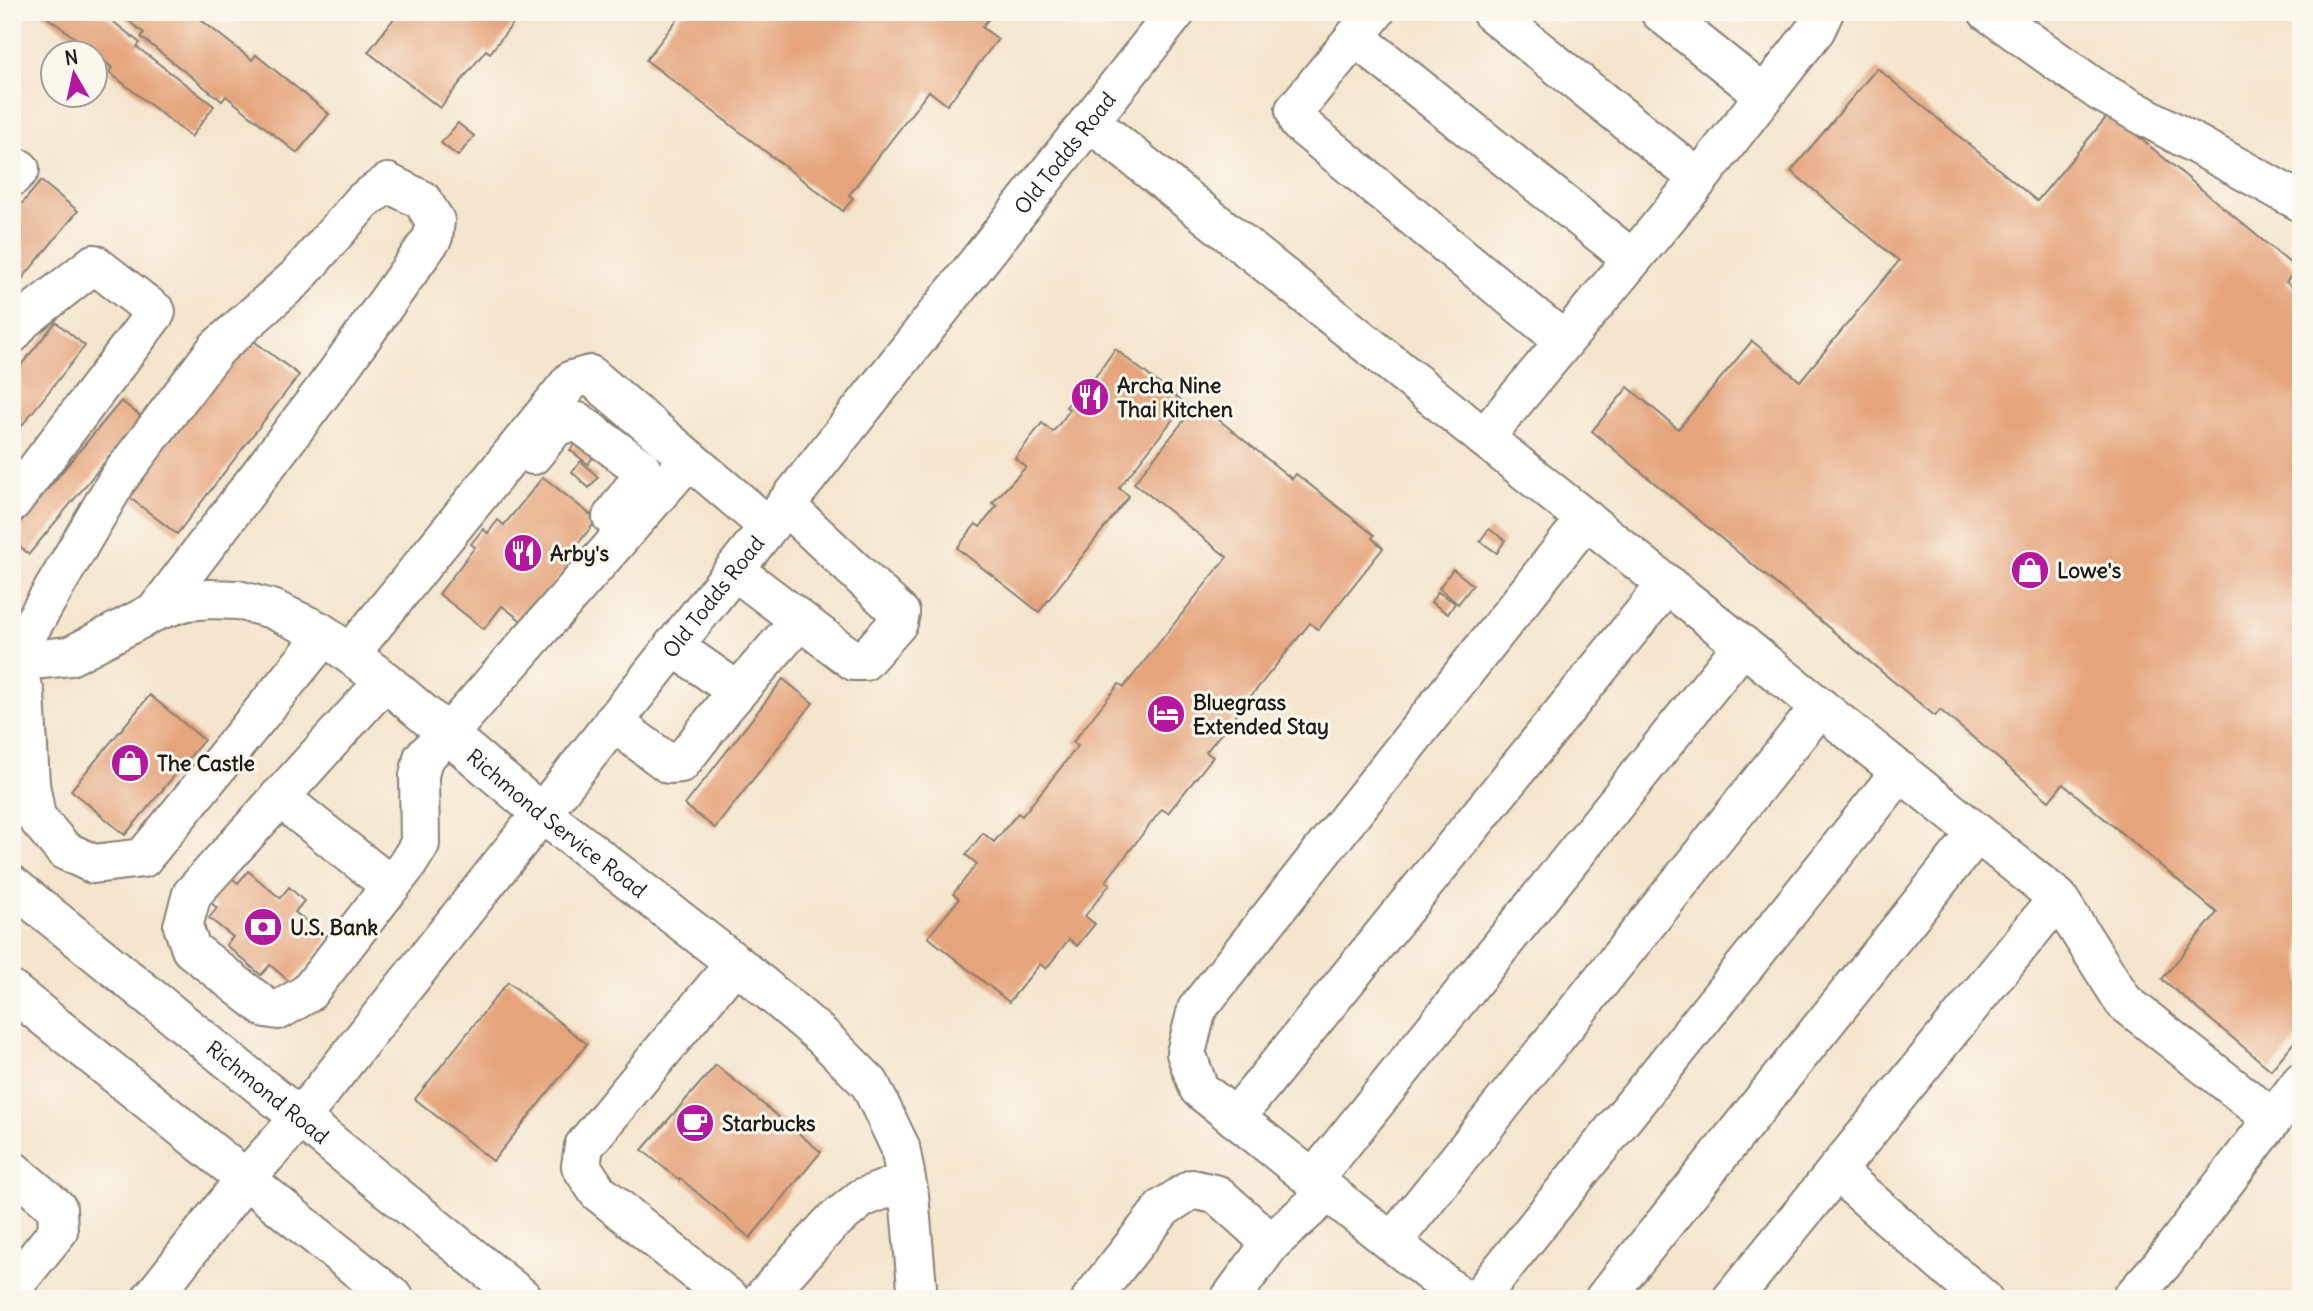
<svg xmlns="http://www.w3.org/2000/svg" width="2313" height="1311" viewBox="0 0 2313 1311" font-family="Delius,sans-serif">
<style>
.building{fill:#e5a47c}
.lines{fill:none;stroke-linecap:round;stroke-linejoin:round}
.minor-casing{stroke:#888074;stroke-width:42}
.major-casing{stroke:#888074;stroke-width:42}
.highway-casing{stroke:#888074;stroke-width:42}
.minor{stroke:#fff;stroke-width:38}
.major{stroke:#fff;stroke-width:38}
.highway{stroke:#fff;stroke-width:38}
.labels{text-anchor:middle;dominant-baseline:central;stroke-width:6;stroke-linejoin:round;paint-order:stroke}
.street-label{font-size:21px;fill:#1c1c1c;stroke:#fbf7ec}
.poi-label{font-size:21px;font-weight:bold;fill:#1c1c1c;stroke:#fbf7ec;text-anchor:start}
</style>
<rect width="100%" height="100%" fill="#fbf7ec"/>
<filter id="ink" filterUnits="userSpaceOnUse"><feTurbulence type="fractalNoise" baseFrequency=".0143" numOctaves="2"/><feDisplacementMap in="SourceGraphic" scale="14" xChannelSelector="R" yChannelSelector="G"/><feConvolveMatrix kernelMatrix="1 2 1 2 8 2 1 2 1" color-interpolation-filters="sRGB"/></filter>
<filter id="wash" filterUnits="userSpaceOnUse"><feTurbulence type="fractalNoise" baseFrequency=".00686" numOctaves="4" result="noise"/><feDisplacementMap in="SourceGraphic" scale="28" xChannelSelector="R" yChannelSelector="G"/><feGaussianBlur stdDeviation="1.57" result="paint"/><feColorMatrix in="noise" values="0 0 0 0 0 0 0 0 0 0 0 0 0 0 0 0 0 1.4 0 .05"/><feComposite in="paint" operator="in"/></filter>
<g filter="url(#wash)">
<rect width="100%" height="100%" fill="#f4e5cd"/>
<g id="blocks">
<g class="building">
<path d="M 40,12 L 101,12 L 140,43 L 137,47 L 214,106 L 191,137 L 109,72 L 112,68 L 94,52 Z"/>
<path d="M 117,12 L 191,12 L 252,60 L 256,55 L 329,114 L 297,153 L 226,96 L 222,101 L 141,37 L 144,33 Z"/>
<path d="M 399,12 L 522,12 L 490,53 L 486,50 L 440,108 L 368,52 Z"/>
<path d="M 683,12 L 994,12 L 982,27 L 998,39 L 947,105 L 929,91 L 849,195 L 853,198 L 843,211 L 646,60 Z"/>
<path d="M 1877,68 L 2037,201 L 2110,113 L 2297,269 L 2286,282 L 2301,295 L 2301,1034 L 2271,1070 L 2162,979 L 2217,913 L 2063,784 L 2049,801 L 1940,710 L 1935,716 L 1592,431 L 1628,387 L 1678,429 L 1752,341 L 1800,381 L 1899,261 L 1791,171 Z"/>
<path d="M 458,123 L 474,136 L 458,156 L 441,143 Z"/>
<path d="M 41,181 L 78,211 L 12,291 L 12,215 Z"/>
<path d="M 56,322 L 85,346 L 12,438 L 12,376 Z"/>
<path d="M 243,333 L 299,375 L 177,534 L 121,491 Z"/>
<path d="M 1115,349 L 1185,404 L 1119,488 L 1129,496 L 1039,612 L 957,548 L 976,524 L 980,527 L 997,506 L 992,503 L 1026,467 L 1015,458 L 1042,423 L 1053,432 L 1070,410 L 1066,407 L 1084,384 L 1088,387 Z"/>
<path d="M 121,401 L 142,417 L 29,554 L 12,540 L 12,532 Z"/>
<path d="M 1198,403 L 1292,479 L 1296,474 L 1374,535 L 1372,538 L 1383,548 L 1318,630 L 1310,623 L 1206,752 L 1213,757 L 1168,813 L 1162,809 L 1106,881 L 1110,884 L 1085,916 L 1095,924 L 1077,946 L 1069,939 L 1046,969 L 1040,964 L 1009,1002 L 928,937 L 959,899 L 953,894 L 977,864 L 966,855 L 983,833 L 994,842 L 1018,813 L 1022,816 L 1078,746 L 1073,742 L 1119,684 L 1124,687 L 1227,557 L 1134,483 Z"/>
<path d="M 580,438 L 597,452 L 588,464 L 570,450 Z"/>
<path d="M 581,461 L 598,477 L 589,488 L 572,472 Z"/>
<path d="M 543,477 L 597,520 L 572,551 L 577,555 L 523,622 L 502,606 L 484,629 L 439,594 L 475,547 L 471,544 L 483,529 L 488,533 L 498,520 L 504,525 Z"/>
<path d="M 1489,529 L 1505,540 L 1497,553 L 1480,541 Z"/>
<path d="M 1453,569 L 1473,585 L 1458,604 L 1439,588 Z"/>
<path d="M 1438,592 L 1455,603 L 1448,614 L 1431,602 Z"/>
<path d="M 783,679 L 813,703 L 715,828 L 685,805 Z"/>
<path d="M 150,695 L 204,740 L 125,835 L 71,790 Z"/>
<path d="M 248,871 L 280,898 L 289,887 L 304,901 L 295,912 L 328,939 L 291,983 L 270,965 L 261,975 L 226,945 L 233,937 L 209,918 L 217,908 L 203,896 L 224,872 L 238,883 Z"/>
<path d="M 508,982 L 587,1044 L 493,1161 L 415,1099 Z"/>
<path d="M 716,1065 L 821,1152 L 750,1238 L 680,1178 L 679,1180 L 642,1150 Z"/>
</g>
</g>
</g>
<g filter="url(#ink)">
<use href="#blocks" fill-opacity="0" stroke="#888074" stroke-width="2"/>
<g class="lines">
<g class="minor-casing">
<g id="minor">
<path d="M 1375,12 L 1295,110 L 1299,123 L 1564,341"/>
<path d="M 1491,12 L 1699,179"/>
<path d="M 1660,12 L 1764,95"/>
<path d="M 1988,12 L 2099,91 L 2301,202"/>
<path d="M 1355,37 L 1632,259"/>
<path d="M 1089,121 L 2058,898 L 2124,1002 L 2272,1118"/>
<path d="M 12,177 L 20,169"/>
<path d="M 12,334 L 22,321 L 94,264 L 156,312 L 12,502"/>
<path d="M 1484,438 L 1699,179 L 1816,29 L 1824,12"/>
<path d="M 533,455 L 557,425 L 578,422 L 641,468 L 640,479 L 612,517"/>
<path d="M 734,570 L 854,661 L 864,661 L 898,623 L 900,613 L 785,505"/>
<path d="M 673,646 L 737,691"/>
<path d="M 350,654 L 572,380 L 590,375 L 768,526"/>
<path d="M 12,660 L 118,479 L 217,348 L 296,278 L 363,201 L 388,183 L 422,200 L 435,221 L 433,237 L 336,374 L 156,611"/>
<path id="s1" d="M 12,662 L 70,656 L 156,611 L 186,601 L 210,599 L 238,600 L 272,609 L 319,631 L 385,681 L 541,813 L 743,969 L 822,1036 L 870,1084 L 900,1147 L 909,1195 L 918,1299"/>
<path d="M 12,665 L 25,693 L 30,784 L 36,817 L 64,850 L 93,864 L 143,858 L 325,635"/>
<path d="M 385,681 L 192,894 L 183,926 L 191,949 L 266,1008 L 279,1010 L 308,993 L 407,865 L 420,844 L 419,776 L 423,758 L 448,734 L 689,459"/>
<path d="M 613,722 L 669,764 L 681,763 L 725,706 L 800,620"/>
<path d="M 279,797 L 391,886"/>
<path d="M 1235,1118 L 1667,584"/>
<path d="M 12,1170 L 57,1208 L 58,1231 L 12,1288"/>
<path d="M 1836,1171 L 1983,1299"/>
<path d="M 1313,1180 L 1743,645"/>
<path d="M 1392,1242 L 1820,707"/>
<path d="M 151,1299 L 246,1178"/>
<path d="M 730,1299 L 598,1192 L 581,1166 L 584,1146 L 735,963"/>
<path d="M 762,1299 L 830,1224 L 862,1198 L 906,1181"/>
<path d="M 1091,1299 L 1163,1208 L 1192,1189 L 1218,1195 L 1271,1243 L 1328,1192"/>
<path d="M 1230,1299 L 1271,1243"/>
<path d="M 1463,1299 L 1199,1089 L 1186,1053 L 1197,1009 L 1586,519"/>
<path d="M 1478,1299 L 1901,771"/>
<path d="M 1604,1299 L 1977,833"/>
<path d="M 1732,1299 L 2058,898"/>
<path d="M 2131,1299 L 2162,1264 L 2301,1082"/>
</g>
</g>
<g class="major-casing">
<g id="major">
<path id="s2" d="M 246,1178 L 301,1117 L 1176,12"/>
</g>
</g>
<g class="highway-casing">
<g id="highway">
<path id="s3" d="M 12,885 L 524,1299"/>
<path d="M 12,991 L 395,1299"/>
</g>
</g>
<use href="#minor" class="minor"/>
<use href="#major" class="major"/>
<use href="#highway" class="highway"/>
</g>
</g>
<defs>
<g id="restaurant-disc" transform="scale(2.0125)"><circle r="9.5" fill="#b5179e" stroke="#fbf7ec"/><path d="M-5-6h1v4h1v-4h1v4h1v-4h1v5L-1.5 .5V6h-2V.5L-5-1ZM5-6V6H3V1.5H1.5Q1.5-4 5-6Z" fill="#fff"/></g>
<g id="shop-disc" transform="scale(2.0125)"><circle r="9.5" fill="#b5179e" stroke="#fbf7ec"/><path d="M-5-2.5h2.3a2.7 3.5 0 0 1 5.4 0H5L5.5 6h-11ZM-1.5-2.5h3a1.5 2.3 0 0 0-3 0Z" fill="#fff"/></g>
<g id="hotel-disc" transform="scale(2.0125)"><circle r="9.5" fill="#b5179e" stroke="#fbf7ec"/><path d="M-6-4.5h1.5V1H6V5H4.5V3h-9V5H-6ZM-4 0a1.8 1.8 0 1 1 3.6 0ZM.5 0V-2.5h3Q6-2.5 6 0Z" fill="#fff"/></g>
<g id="bank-disc" transform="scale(2.0125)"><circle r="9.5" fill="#b5179e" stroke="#fbf7ec"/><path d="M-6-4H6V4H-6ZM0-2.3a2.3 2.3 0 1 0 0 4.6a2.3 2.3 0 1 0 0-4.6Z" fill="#fff"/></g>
<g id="cafe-disc" transform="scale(2.0125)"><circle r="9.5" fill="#b5179e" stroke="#fbf7ec"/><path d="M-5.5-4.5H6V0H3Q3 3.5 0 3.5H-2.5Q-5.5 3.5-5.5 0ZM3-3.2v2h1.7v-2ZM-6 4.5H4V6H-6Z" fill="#fff"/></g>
</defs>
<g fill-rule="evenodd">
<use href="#restaurant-disc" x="1090" y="397"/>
<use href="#restaurant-disc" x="523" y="553"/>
<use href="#shop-disc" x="2030" y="570"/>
<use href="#hotel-disc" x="1166" y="714"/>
<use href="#shop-disc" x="130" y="763"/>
<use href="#bank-disc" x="263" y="927"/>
<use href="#cafe-disc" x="695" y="1123"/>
</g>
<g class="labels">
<g class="street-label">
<text stroke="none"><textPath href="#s2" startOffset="1312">Old Todds Road</textPath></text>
<text stroke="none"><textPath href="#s2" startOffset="746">Old Todds Road</textPath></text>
<text stroke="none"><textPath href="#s1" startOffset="632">Richmond Service Road</textPath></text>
<text stroke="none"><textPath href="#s3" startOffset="329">Richmond Road</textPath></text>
</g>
<g class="poi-label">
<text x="1117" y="385">Archa Nine<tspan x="1117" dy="24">Thai Kitchen</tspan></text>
<text x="550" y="553">Arby's</text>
<text x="2057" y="570">Lowe's</text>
<text x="1193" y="702">Bluegrass<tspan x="1193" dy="24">Extended Stay</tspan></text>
<text x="157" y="763">The Castle</text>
<text x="290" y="927">U.S. Bank</text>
<text x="722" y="1123">Starbucks</text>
</g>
</g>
<rect width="2313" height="1311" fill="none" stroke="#fbf7ec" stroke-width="42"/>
<g transform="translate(74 74) rotate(351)"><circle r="33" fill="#fbf7ec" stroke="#a29f99" stroke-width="2"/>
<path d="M0-5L12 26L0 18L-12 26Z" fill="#b5179e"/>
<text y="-10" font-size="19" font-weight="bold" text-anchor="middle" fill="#1c1c1c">N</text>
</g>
</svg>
